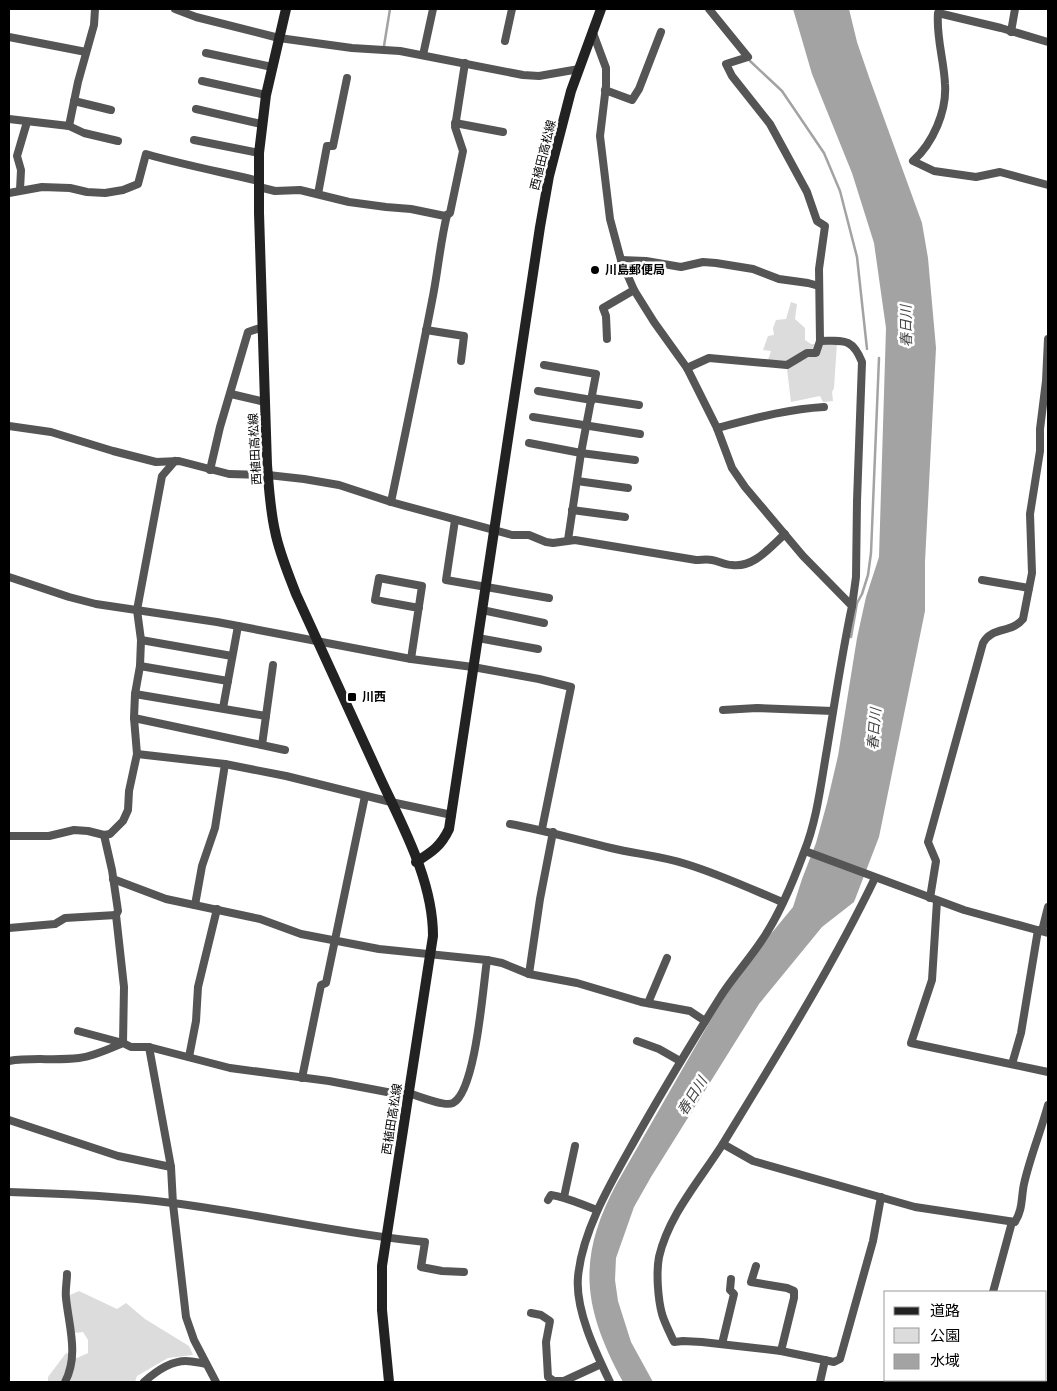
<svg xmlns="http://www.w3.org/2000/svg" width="1057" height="1391" viewBox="0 0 1057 1391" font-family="'DM Sans','Noto Sans JP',sans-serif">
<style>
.green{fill:#dcdcdc}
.water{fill:#a3a3a3}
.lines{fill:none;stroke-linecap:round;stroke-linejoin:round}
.stream{stroke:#a3a3a3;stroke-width:2.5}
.minor{stroke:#555;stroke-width:8}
.secondary{stroke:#222;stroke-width:10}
.poi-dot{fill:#000;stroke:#fff;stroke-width:2}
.labels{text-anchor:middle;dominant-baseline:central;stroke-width:5;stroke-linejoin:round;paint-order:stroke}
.street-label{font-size:12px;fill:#000;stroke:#fff}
.poi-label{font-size:12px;font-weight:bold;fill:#000;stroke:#fff;text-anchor:start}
.water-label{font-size:14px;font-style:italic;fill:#444;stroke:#fff}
</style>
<rect width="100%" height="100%" fill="#fff"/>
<g class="green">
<path d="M 791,302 L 797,304 L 795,319 L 805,328 L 805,340 L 811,344 L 837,343 L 834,388 L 832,392 L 833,401 L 823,402 L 820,396 L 791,402 L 786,361 L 768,360 L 771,351 L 763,350 L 768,336 L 774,335 L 773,328 L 776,320 L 786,319 Z"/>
<path d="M 79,1291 L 117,1309 L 126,1303 L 145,1319 L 189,1346 L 193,1355 L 168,1358 L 137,1376 L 135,1382 L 48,1382 L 48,1377 L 66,1353 L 77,1358 L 88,1353 L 88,1340 L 83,1332 L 74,1333 L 68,1296 Z"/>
</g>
<path class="water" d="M 793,9 L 849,9 L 857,42 L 869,77 L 922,223 L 928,258 L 936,348 L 925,562 L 925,611 L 879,837 L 854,902 L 822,927 L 759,1004 L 651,1177 L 634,1207 L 616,1258 L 615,1280 L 618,1301 L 631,1342 L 653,1382 L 623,1382 C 583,1308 576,1259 617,1183 L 721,1002 L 761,946 L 793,907 L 802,879 L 816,843 L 827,803 L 838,756 L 857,638 L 866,597 L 879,557 L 886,328 L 874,243 L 852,173 L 812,74 Z"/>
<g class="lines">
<g class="stream">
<path d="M 384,46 L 390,9"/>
<path d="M 750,61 L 782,91 L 801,119 L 824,153 L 840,191 L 857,257 L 867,349"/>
<path d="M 851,637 L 857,603 L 862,594 L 868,575 L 871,553 L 879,358"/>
</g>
<g class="minor">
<path d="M 175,9 L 196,17 L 279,38 L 352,48 L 400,51 L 523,75 L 539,76 L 579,69"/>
<path d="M 709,9 L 748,57 L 726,64 L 732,76 L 770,124 L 807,192 L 817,221 L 825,226 L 819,269 L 820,341 C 843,341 852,337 862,362 L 857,501 L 856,577 L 852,606"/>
<path d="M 1011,32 L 1015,9"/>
<path d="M 593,33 L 606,68 L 606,86 L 600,136 L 610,219 L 621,260 L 634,290 L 654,322 L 687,368 L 717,428 L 732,468 L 745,487 L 803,556 L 852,606 C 842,653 835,701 827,749 C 821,783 817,820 804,852 C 793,882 780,914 762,940 C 749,960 732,978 719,999 C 689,1047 660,1095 632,1145 C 610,1184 582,1232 578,1277 C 575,1310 596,1353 610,1382"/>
<path d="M 9,37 L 86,52"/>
<path d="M 505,41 L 512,9"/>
<path d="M 1048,42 L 1001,28 L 938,13 C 936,37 944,60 945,84 C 947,111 933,143 913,161 L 934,171 L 976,177 L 1000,172 L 1048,185"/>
<path d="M 206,53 L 272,67"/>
<path d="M 423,55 L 433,9"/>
<path d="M 202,81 L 266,95"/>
<path d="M 605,90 L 632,100 L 639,89 L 661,32"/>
<path d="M 74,101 L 111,110"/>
<path d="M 196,109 L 261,124"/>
<path d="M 9,119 L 69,126 L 84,133 L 118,141"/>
<path d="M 455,123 L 503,132"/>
<path d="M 69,126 L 78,82 L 94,25 L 95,9"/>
<path d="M 194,140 L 259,153"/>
<path d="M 259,187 L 275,191 L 300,190 L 349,202 L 386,207 L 411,209 L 445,216 L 450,213 L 463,151 L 455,127 L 465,63"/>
<path d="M 20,190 L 21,170 L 17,156 L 27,122"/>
<path d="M 9,193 L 42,187 L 70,188 L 87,192 L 105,193 L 123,190 L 138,184 L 146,154 C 184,165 221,172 259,181"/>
<path d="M 318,194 L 327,146 L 333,146 L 347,78"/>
<path d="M 621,260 L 646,261 L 681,267 L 703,262 L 716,263 L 753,269 L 779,279 L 808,283 L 819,286"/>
<path d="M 426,330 L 464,336 L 461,361"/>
<path d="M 607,339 L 606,316 L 603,308 L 634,290"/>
<path d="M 544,365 L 596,374 L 581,453 L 568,540"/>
<path d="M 687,368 L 709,358 L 787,365 L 807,353 L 816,353 L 820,341"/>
<path d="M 538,391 L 592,400"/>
<path d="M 231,394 L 265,402"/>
<path d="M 592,398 L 639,405"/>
<path d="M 533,417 L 640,434"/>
<path d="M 9,426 L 51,432 L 113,451 L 156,462 L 179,461 L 229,474 L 268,475 L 304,479 L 339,485 L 391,502 L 512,535 L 529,535 L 546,542 L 553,543 L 575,540 L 696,560 C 702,560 707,559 712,560 C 719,561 725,565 732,565 C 754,568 770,547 785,534"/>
<path d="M 717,428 C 752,419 787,409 824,407"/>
<path d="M 529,443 L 581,453 L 635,460"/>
<path d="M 210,470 L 220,427 L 248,332 L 263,327"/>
<path d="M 577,481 L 628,488"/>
<path d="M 391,502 C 405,435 419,368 432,301 C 438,272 440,243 447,215"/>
<path d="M 572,510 L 625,517"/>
<path d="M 455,520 L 446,580 L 549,598"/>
<path d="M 9,577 L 69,597 L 96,604 L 217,622 L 411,659 L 473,667 L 539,679 L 571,687 L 542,829"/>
<path d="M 982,580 L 1029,588"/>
<path d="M 482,610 L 544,623"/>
<path d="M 478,638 L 538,649"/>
<path d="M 141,640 L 232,656"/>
<path d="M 411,659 L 422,586 L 379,578 L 375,600 L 419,608"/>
<path d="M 140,666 L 228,681"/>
<path d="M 135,694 L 266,716"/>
<path d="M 223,708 L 238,626"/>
<path d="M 723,710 L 757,708 L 833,711"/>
<path d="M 134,718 L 285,750"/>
<path d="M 262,745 L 273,665"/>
<path d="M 137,754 L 225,764 L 286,776 L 391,802 L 452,815"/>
<path d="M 510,824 C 544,830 577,840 611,848 C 636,854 661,856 686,864 C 719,874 751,889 782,902"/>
<path d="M 9,836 L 49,836 L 74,830 L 88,831 L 104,835 L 110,834 L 123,821 L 128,810 L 129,791 L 137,754 L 134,718 L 135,694 L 140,666 L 141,640 L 137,610 L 162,476 L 175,461"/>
<path d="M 805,851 L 964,910 L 1048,933"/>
<path d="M 875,878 C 831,969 777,1055 724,1142 C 701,1179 669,1214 659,1257 C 656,1273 658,1299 662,1314 C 665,1324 670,1333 674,1342 L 683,1341 L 702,1342 L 781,1351 L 834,1362 L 840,1359 L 873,1241 L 881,1197"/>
<path d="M 113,879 L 166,899 L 260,919 L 301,934 L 379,949 L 487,960 C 483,986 476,1091 453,1103 C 445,1107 418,1096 409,1093"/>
<path d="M 930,898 L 936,861 L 928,842 L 983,643 C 992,626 1011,634 1023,619 L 1032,573 L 1030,514 L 1040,451 L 1040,429 L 1046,381 L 1048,339"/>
<path d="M 937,901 L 932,980 L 911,1043 L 1048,1072"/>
<path d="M 195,905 L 202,866 L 215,828 L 225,764"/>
<path d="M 9,928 L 55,924 L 65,918 L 116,915"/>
<path d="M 1042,931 L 1048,907"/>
<path d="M 487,960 L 502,963 L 529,974 L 577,983 L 641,1002 L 690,1011 L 705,1021"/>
<path d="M 529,974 L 540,899 L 553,832"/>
<path d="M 648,1003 L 667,958"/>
<path d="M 78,1031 L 123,1043 L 124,987 L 116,915 L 118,911 L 112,870 L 104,835"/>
<path d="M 637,1041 L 659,1049 L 680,1061"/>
<path d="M 149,1047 L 171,1167"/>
<path d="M 189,1057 L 196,1021 L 198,987 L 217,909"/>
<path d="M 9,1061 C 32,1057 55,1061 79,1058 C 94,1056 109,1049 123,1043 L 131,1047 L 149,1047 L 230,1068 L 329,1081 L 408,1096"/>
<path d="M 1012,1064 L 1021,1033 L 1038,930"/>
<path d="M 302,1078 L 321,985 L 326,983 L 365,796"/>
<path d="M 9,1120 L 118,1156 L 171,1167 L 173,1204 L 186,1317 L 194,1340 L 216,1382"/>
<path d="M 723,1144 L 753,1161 L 915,1207 L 1015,1222 C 1023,1209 1021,1198 1024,1184 C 1030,1157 1041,1131 1048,1105"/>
<path d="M 9,1192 C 72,1194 138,1197 201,1207 C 276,1218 350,1235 425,1242 L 421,1267 L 442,1271 L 464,1272"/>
<path d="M 564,1197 L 575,1146"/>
<path d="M 548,1200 L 551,1195 C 567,1197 582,1205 597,1210"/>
<path d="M 756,1266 L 751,1282 L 787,1288 L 794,1291 L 794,1298 L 781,1351"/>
<path d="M 993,1292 L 1012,1222"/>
<path d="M 531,1313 L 541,1315 L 550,1321 L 546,1342 L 548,1377 L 554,1381 L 564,1381 L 601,1364"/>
<path d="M 722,1344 L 734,1294 L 730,1290 L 731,1279"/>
<path d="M 65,1382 C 79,1355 69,1327 66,1298 C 65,1290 67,1282 67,1274"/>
<path d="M 144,1382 C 155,1372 171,1361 186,1361 C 193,1361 199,1363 206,1364"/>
<path d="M 820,1382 L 825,1360"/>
<path d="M 975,1382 L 976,1380"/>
</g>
<g class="secondary">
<path d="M 286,9 L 266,95 L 259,153 L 259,213 L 267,465 C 269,487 270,509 275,531 C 279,552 288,573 296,594 C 323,653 350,712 377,771 C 400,822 433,878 433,936 L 382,1266 L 382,1310 L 389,1382"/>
<path d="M 416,862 C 432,852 441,846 449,829 L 540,227 L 549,176 L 571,91 L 601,9"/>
</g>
</g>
<g class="poi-dot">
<circle cx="595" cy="270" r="5"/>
<rect x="347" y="692" width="10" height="10" rx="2.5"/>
</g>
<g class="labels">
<g class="street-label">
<text transform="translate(543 155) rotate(-76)">西植田高松線</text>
<text transform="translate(255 449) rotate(-93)">西植田高松線</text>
<text transform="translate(392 1119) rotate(-81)">西植田高松線</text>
</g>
<g class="poi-label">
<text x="605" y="270">川島郵便局</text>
<text x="362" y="697">川西</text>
</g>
<g class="water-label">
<text transform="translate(906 326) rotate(-91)">春日川</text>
<text transform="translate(874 729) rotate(-85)">春日川</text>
<text transform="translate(692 1096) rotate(-58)">春日川</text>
</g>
</g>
<rect width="1057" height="1391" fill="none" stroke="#000000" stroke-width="20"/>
<rect x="884" y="1291" width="162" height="90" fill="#ffffff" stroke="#999999"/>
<rect x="894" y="1307" width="25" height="8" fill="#222222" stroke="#999999"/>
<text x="930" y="1316" font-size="15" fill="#000000">道路</text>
<rect x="894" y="1328" width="25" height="15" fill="#dcdcdc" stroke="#999999"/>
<text x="930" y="1341" font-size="15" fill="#000000">公園</text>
<rect x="894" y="1354" width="25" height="15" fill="#a3a3a3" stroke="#999999"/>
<text x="930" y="1366" font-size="15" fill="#000000">水域</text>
</svg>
